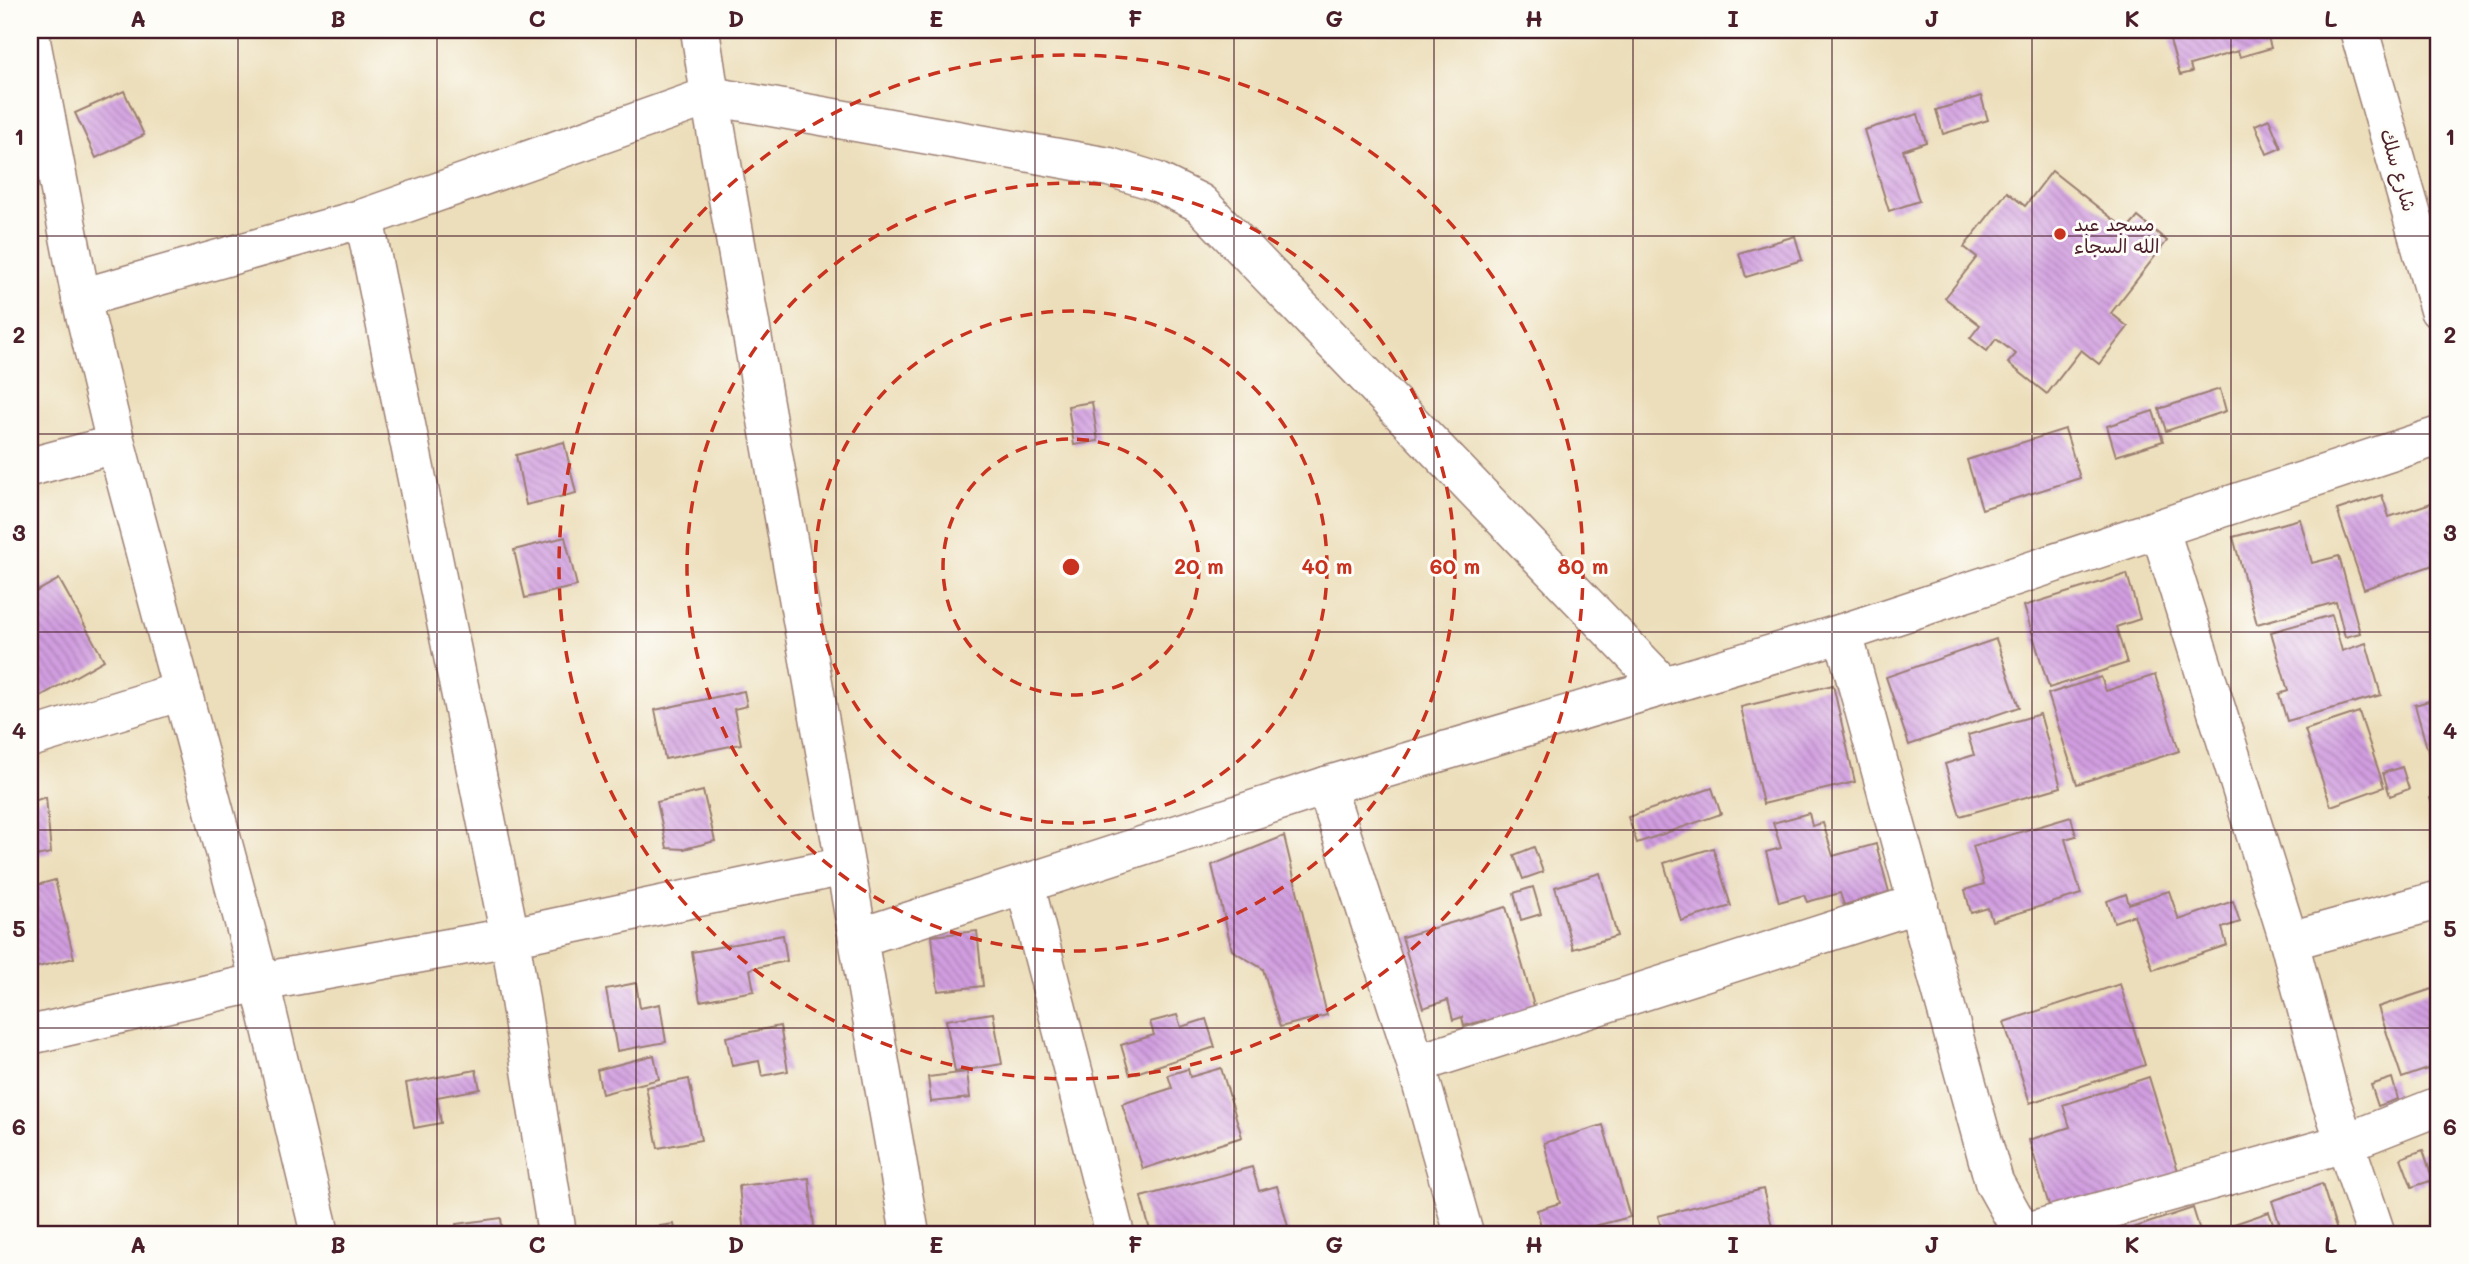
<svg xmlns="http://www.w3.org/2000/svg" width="2469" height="1264" viewBox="0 0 2469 1264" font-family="Mali,'Playpen Sans Arabic',sans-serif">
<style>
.building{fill:url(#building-back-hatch)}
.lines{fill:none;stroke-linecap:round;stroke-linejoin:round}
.minor-casing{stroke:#9b7e72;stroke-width:41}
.minor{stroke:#fff;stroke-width:38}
.grid{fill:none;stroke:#4a1f2b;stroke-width:2;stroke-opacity:0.55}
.ring{fill:none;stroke:#c8321e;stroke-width:3.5;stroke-dasharray:12 9}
.poi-dot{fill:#c8321e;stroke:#fdfcf7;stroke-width:2.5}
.labels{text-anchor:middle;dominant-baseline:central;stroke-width:6;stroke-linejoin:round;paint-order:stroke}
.street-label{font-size:19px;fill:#4a1f2b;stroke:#fdfcf7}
.poi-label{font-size:19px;fill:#4a1f2b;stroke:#fdfcf7;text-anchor:start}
.centre{fill:#c8321e;stroke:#fdfcf7;stroke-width:3.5}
.ring-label{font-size:21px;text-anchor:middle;font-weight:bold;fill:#c8321e;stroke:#fdfcf7;stroke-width:6;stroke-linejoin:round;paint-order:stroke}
.neatline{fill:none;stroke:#4a1f2b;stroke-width:2.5}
.grid-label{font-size:23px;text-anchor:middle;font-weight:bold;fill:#4a1f2b}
</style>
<defs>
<pattern id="building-back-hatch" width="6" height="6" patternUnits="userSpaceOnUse" patternTransform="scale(1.75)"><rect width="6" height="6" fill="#d19ee0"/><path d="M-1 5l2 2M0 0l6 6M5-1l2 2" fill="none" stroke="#ac80b6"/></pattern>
</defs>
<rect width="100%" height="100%" fill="#fdfcf7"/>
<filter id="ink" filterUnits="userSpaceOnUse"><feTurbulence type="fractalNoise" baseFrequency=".0143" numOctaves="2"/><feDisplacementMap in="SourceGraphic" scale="14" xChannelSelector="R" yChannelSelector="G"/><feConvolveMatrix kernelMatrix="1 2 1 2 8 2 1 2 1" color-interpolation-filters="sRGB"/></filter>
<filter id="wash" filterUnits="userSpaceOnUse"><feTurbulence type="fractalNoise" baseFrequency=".00686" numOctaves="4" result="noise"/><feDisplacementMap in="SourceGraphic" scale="28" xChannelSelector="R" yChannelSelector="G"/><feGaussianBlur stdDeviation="1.57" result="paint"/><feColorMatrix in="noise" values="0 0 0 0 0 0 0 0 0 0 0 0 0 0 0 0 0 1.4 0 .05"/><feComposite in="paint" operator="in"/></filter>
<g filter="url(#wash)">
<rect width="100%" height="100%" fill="#ecdeba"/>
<g id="blocks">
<g class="building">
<path d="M 2206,30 L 2266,30 L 2271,48 L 2240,57 L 2238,51 L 2190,65 L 2192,72 L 2180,75 L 2170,41 Z"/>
<path d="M 124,91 L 144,135 L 96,158 L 75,113 Z"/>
<path d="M 1981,96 L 1988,120 L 1943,134 L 1936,110 Z"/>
<path d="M 1918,114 L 1926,142 L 1903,150 L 1919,201 L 1889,211 L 1864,130 Z"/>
<path d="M 2269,119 L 2281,148 L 2267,154 L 2255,125 Z"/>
<path d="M 2052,171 L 2127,230 L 2138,217 L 2167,241 L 2111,313 L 2128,327 L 2099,364 L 2081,350 L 2047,394 L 2008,363 L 2016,354 L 1996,339 L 1987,351 L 1970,338 L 1980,325 L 1945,298 L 1977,257 L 1964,247 L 2007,192 L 2025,206 Z"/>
<path d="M 1795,236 L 1802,260 L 1746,277 L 1739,253 Z"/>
<path d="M 2220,389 L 2226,411 L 2166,431 L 2159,409 Z"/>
<path d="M 1092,402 L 1098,441 L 1074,445 L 1068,406 Z"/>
<path d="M 2153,411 L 2163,441 L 2116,456 L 2107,426 Z"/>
<path d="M 2065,429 L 2080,478 L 1982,509 L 1967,460 Z"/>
<path d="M 564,442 L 576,493 L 526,505 L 516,455 Z"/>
<path d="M 2382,495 L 2389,517 L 2434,502 L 2439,516 L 2439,563 L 2364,589 L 2337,510 Z"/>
<path d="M 2300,519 L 2312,563 L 2339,556 L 2360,633 L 2345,637 L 2336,602 L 2257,624 L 2233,537 Z"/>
<path d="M 565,537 L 577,586 L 525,598 L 514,550 Z"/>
<path d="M 2127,574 L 2140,619 L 2116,627 L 2127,663 L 2049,688 L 2024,606 Z"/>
<path d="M 59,579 L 104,660 L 30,702 L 30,595 Z"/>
<path d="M 2332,615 L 2342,651 L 2366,643 L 2381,695 L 2287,721 L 2279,694 L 2288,691 L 2271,632 Z"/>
<path d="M 1996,639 L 2019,707 L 1909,745 L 1886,677 Z"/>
<path d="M 2155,675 L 2179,751 L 2077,784 L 2048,694 L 2101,677 L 2106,691 Z"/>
<path d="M 1833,685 L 1855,782 L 1763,804 L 1741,707 Z"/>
<path d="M 744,691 L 747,706 L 734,709 L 741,744 L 665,759 L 655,710 Z"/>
<path d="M 2439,698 L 2439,752 L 2429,755 L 2415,705 Z"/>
<path d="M 2359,712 L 2384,787 L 2331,806 L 2305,730 Z"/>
<path d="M 2040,714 L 2061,787 L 1960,816 L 1945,764 L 1974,755 L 1968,735 Z"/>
<path d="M 2402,767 L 2409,789 L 2390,796 L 2383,773 Z"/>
<path d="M 1712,788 L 1721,814 L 1637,843 L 1628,817 Z"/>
<path d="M 703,791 L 715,841 L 684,849 L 667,848 L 657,802 Z"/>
<path d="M 2439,795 L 2439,823 L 2430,798 Z"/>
<path d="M 46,797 L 51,853 L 30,857 L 30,802 Z"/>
<path d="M 1809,813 L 1812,826 L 1823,823 L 1833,856 L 1876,844 L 1889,892 L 1844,905 L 1840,893 L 1807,902 L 1804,895 L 1779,902 L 1766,852 L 1781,848 L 1773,823 Z"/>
<path d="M 2071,817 L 2076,836 L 2065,839 L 2081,894 L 1992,921 L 1988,908 L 1971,913 L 1965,890 L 1984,884 L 1973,846 Z"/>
<path d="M 1284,836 L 1327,1015 L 1280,1027 L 1263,969 L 1232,950 L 1212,865 Z"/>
<path d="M 1534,847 L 1543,872 L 1523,879 L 1514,855 Z"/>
<path d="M 1713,848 L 1731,906 L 1681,921 L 1664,863 Z"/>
<path d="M 1600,873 L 1617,936 L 1573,949 L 1555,887 Z"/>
<path d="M 55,880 L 74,958 L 30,969 L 30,887 Z"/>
<path d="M 1533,887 L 1541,914 L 1521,920 L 1514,893 Z"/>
<path d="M 2169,891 L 2179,920 L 2233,901 L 2240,922 L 2222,928 L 2227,945 L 2153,970 L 2134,915 L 2114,922 L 2107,901 L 2126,894 L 2129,904 Z"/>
<path d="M 1506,907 L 1536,1013 L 1488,1027 L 1485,1020 L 1464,1026 L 1462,1017 L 1453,1020 L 1448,1000 L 1423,1008 L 1402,937 Z"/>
<path d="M 977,931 L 983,986 L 938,991 L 932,936 Z"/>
<path d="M 783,935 L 787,961 L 750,969 L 754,991 L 700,1001 L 692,952 Z"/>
<path d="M 636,983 L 640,1008 L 660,1004 L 666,1042 L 617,1051 L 606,989 Z"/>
<path d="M 2120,984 L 2145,1065 L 2030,1103 L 2004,1022 Z"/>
<path d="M 2438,987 L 2439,1065 L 2402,1078 L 2378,1007 Z"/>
<path d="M 993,1013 L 1002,1064 L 955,1072 L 946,1020 Z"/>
<path d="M 1177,1015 L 1181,1027 L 1206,1019 L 1215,1047 L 1130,1075 L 1121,1045 L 1154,1035 L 1150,1022 Z"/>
<path d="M 780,1026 L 788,1071 L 762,1076 L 759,1061 L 732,1066 L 726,1037 Z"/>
<path d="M 654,1055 L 659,1079 L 602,1094 L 597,1070 Z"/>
<path d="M 1221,1068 L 1242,1137 L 1143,1169 L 1122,1104 L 1172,1088 L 1168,1075 L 1188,1069 L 1190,1077 Z"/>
<path d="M 476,1070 L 480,1089 L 437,1097 L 441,1123 L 414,1128 L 406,1083 Z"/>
<path d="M 967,1072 L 970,1098 L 931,1102 L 928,1077 Z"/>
<path d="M 2149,1077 L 2179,1174 L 2052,1215 L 2029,1140 L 2070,1127 L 2063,1105 Z"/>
<path d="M 2392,1078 L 2398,1099 L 2378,1106 L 2371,1085 Z"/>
<path d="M 689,1079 L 701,1140 L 658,1148 L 646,1087 Z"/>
<path d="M 1603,1125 L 1630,1217 L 1563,1234 L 1543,1234 L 1537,1210 L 1560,1203 L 1544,1143 Z"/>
<path d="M 2423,1150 L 2433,1180 L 2412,1187 L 2401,1158 Z"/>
<path d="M 1252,1167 L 1259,1191 L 1277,1186 L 1290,1234 L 1151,1234 L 1141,1197 Z"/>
<path d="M 809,1178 L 814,1227 L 744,1234 L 739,1186 Z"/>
<path d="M 2322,1184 L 2338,1234 L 2283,1234 L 2272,1201 Z"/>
<path d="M 1763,1189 L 1774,1234 L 1663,1234 L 1658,1216 Z"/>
<path d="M 2193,1208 L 2201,1234 L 2115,1234 Z"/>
<path d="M 2269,1212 L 2277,1234 L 2205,1234 Z"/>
<path d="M 501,1218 L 503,1234 L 458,1234 L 456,1224 Z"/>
<path d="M 674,1224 L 676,1234 L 633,1234 L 633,1230 Z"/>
</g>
</g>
</g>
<g filter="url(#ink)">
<use href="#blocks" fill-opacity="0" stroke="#9b7e72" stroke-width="2"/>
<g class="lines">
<g class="minor-casing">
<g id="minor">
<path d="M 700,30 L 710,96 L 910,1234"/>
<path d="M 2359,30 L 2439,310"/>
<path d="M 30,36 L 81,298 L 116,444 L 260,982 L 320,1234"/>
<path d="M 364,218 L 510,937 L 557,1234"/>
<path d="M 81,298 L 364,218 L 710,96 L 1109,167 L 1155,181 L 1200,203 L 1664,686"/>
<path d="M 30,467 L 116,444"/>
<path d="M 2160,530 L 2289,941 L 2330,1098 L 2376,1234"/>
<path d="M 1843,633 L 1994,1182 L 2023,1234"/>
<path d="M 30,738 L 182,691"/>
<path d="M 1326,786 L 1416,1064 L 1464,1234"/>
<path d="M 1025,885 L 1115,1234"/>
<path d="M 858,938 L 1326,786 L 1843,633 L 2439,436"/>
<path d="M 2289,941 L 2439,900"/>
<path d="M 30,1035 L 260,982 L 510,937 L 845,866"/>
<path d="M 1416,1064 L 1919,903"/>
<path d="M 2023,1233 L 2345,1143 L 2439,1106"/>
</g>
</g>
<use href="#minor" class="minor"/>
</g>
</g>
<path class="grid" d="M 238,30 L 238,1234M 437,30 L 437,1234M 636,30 L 636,1234M 836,30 L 836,1234M 1035,30 L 1035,1234M 1234,30 L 1234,1234M 1434,30 L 1434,1234M 1633,30 L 1633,1234M 1832,30 L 1832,1234M 2032,30 L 2032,1234M 2231,30 L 2231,1234M 30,236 L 2439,236M 30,434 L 2439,434M 30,632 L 2439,632M 30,830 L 2439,830M 30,1028 L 2439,1028"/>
<g class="ring">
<circle cx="1071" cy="567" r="128"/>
<circle cx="1071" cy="567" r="256"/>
<circle cx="1071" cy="567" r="384"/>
<circle cx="1071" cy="567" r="512"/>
</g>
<circle class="poi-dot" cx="2060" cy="234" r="7"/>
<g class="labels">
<g class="street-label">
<text transform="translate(2399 170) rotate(74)">شارع سلك</text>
</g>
<g class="poi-label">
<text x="2074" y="223">مسجد عبد<tspan x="2074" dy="22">الله السجاء</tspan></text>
</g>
</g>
<circle cx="1071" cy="567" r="10" class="centre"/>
<g class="ring-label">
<text x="1199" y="574">20 m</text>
<text x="1327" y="574">40 m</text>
<text x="1455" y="574">60 m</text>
<text x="1583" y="574">80 m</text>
</g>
<rect width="2469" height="1264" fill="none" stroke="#fdfcf7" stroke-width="77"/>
<rect x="38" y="38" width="2392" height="1188" class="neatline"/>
<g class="grid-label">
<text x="138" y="27">A</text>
<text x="338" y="27">B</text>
<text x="537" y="27">C</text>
<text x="736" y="27">D</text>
<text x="936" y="27">E</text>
<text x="1135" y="27">F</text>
<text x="1334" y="27">G</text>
<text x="1534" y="27">H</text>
<text x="1733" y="27">I</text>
<text x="1932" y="27">J</text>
<text x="2132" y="27">K</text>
<text x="2331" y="27">L</text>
<text x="19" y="145">1</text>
<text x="2450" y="145">1</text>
<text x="19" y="343">2</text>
<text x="2450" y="343">2</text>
<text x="19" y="541">3</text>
<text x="2450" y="541">3</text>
<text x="19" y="739">4</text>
<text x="2450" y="739">4</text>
<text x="19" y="937">5</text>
<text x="2450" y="937">5</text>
<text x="19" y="1135">6</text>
<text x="2450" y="1135">6</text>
<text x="138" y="1253">A</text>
<text x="338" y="1253">B</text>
<text x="537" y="1253">C</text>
<text x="736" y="1253">D</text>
<text x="936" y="1253">E</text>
<text x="1135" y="1253">F</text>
<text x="1334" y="1253">G</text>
<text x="1534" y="1253">H</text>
<text x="1733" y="1253">I</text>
<text x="1932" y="1253">J</text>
<text x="2132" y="1253">K</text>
<text x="2331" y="1253">L</text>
</g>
</svg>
